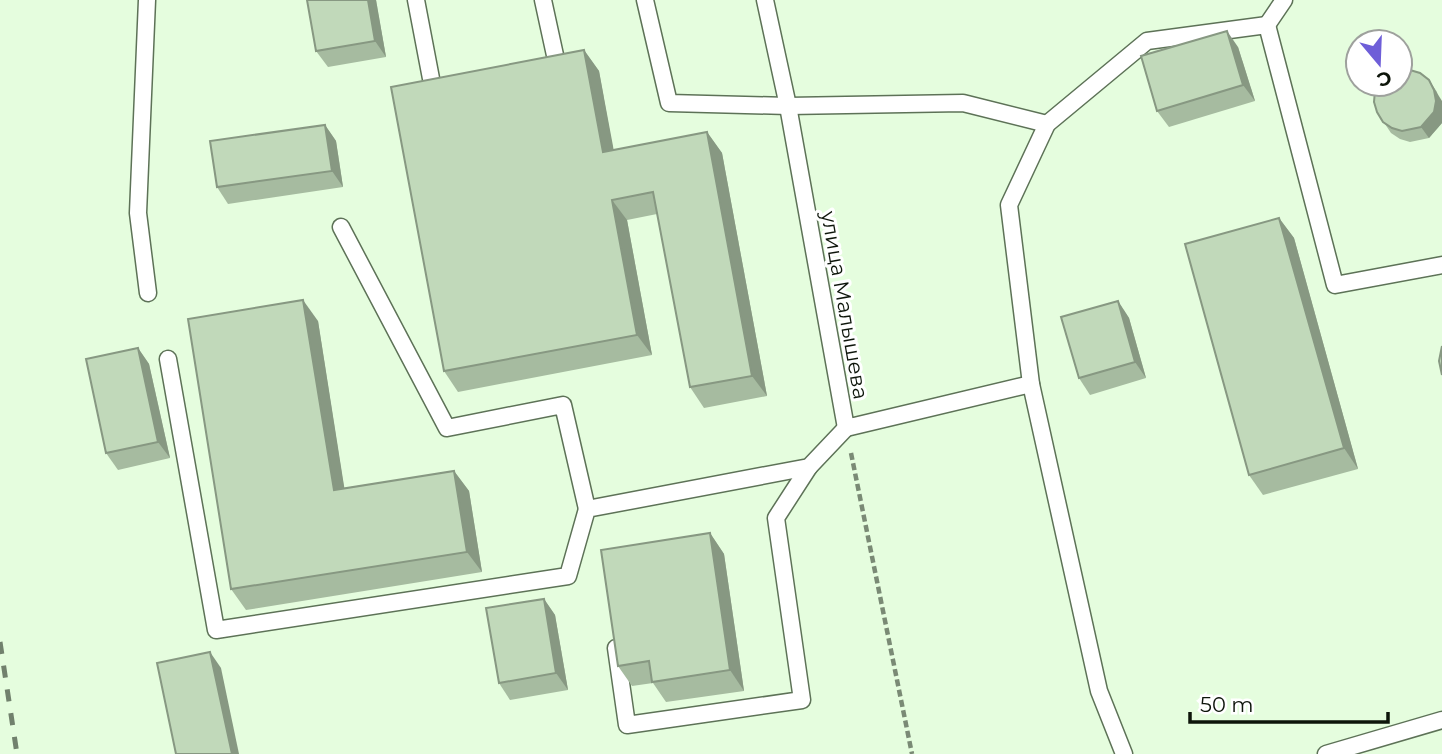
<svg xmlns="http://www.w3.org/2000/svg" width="1442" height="754" viewBox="0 0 1442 754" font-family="Montserrat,sans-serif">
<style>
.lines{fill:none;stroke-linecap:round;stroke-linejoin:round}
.lane-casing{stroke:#5d7257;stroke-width:19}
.path{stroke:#7a8a75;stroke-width:4.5;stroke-dasharray:7 3.5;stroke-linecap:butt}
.lane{stroke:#fff;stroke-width:16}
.rail{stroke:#71816d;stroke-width:5;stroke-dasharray:12 12;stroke-linecap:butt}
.wall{fill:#a6bba0}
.shaded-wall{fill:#879882}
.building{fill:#c1d9ba;stroke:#879882;stroke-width:2}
.labels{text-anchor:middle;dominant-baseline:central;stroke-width:6;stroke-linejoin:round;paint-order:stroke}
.street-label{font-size:21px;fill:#0d150a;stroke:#fff}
</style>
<rect width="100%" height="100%" fill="#e5fdde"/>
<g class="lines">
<g class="lane-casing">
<g id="lane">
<path d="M 147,0 L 138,213 L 148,293"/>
<path d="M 416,0 L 433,89"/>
<path d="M 543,0 L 558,69"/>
<path d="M 645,0 L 669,103 L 788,106 L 963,103 L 1047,124"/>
<path d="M 765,0 L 788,106 L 846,428 L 1031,384 L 1099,691 L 1124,754"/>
<path d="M 1267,25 L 1284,0"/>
<path d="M 341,227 L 447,428 L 563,405 L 587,509"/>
<path d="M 168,359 L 216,630 L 568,576 L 587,509 L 809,467 L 846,428"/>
<path d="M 1031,384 L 1009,205 L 1047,124 L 1147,41 L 1267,25 L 1335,285 L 1442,265"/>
<path d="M 616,648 L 627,725 L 802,700 L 776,518 L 809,467"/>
<path d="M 1326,754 L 1442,720"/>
</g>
</g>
<path class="path" d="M 851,453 L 912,754"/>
<use href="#lane" class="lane"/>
<path class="rail" d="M 0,642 L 17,754"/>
</g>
<g class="wall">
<path d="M 307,0 L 376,0 L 386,57 L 328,67 L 316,51 Z"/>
<path d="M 1238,47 L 1255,101 L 1169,127 L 1157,111 Z"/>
<path d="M 584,50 L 599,71 L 613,150 L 707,132 L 722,153 L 767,396 L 704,408 L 690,387 L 657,214 L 627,220 L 652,355 L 458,392 L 444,371 Z"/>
<path d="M 1429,80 L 1437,92 L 1442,123 L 1429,138 L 1410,142 L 1400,139 L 1391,133 L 1377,112 Z"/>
<path d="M 325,125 L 336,141 L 343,187 L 228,204 L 217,187 Z"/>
<path d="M 1279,218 L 1294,238 L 1358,469 L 1263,495 L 1249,475 Z"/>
<path d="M 1118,301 L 1129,318 L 1146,378 L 1090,395 L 1079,378 Z"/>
<path d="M 318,321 L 344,488 L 454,471 L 469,491 L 482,572 L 246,610 L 231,589 Z"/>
<path d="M 138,348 L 149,364 L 170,458 L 118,470 L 106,453 Z"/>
<path d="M 710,533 L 724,554 L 744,691 L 666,702 L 653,683 L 632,686 L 618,666 Z"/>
<path d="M 544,599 L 555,615 L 568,690 L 510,700 L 499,683 Z"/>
</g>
<g class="shaded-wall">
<path d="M 368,0 L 376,0 L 386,57 L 375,41 Z"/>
<path d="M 1227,31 L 1238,47 L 1255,101 L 1243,85 Z"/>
<path d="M 584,50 L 599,71 L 618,173 L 603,152 Z"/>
<path d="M 1429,80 L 1442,101 L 1442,123 L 1429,138 L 1421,127 Z"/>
<path d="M 325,125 L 336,141 L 343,187 L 332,171 Z"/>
<path d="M 707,132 L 722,153 L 767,396 L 752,376 Z"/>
<path d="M 612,200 L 627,220 L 652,355 L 637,335 Z"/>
<path d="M 1279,218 L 1294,238 L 1358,469 L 1344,448 Z"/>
<path d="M 303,300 L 318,321 L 348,511 L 334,490 Z"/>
<path d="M 1118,301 L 1129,318 L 1146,378 L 1135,362 Z"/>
<path d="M 138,348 L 149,364 L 170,458 L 158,442 Z"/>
<path d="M 454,471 L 469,491 L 482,572 L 467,552 Z"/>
<path d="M 710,533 L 724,554 L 744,691 L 730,670 Z"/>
<path d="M 544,599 L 555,615 L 568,690 L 556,673 Z"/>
<path d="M 210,652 L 221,668 L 239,754 L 232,754 Z"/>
</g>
<g class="building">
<path d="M 307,0 L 368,0 L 375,41 L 316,51 Z"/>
<path d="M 1227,31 L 1243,85 L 1157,111 L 1141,56 Z"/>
<path d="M 584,50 L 603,152 L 707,132 L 752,376 L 690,387 L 653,192 L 612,200 L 637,335 L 444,371 L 391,87 Z"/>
<path d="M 1400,70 L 1410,70 L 1420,73 L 1429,80 L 1434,90 L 1436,101 L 1434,112 L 1421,127 L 1402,131 L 1392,128 L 1383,122 L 1377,112 L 1374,102 L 1375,91 L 1379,84 L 1400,84 Z"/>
<path d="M 325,125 L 332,171 L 217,187 L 210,141 Z"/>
<path d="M 1279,218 L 1344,448 L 1249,475 L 1185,244 Z"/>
<path d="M 303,300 L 334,490 L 454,471 L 467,552 L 231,589 L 188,319 Z"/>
<path d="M 1118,301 L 1135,362 L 1079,378 L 1061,317 Z"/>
<path d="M 1442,346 L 1442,375 L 1439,361 Z"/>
<path d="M 138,348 L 158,442 L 106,453 L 86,359 Z"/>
<path d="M 710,533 L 730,670 L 652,682 L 649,661 L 618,666 L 601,550 Z"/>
<path d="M 544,599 L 556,673 L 499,683 L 486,608 Z"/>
<path d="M 210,652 L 232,754 L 176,754 L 157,663 Z"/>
</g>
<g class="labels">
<g class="street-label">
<text transform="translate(845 305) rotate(80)">улица Малышева</text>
</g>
</g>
<g transform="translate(1379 63) rotate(161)"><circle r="33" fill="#ffffff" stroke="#9ea19d" stroke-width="2"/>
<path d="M0-5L12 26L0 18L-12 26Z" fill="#6e5ed8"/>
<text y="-10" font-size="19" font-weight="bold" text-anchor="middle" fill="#0d150a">С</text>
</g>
<path d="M1190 712v10h198v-10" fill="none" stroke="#0d150a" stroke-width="3.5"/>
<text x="1200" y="712" font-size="21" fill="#0d150a" stroke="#ffffff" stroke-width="5" paint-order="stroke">50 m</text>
</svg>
